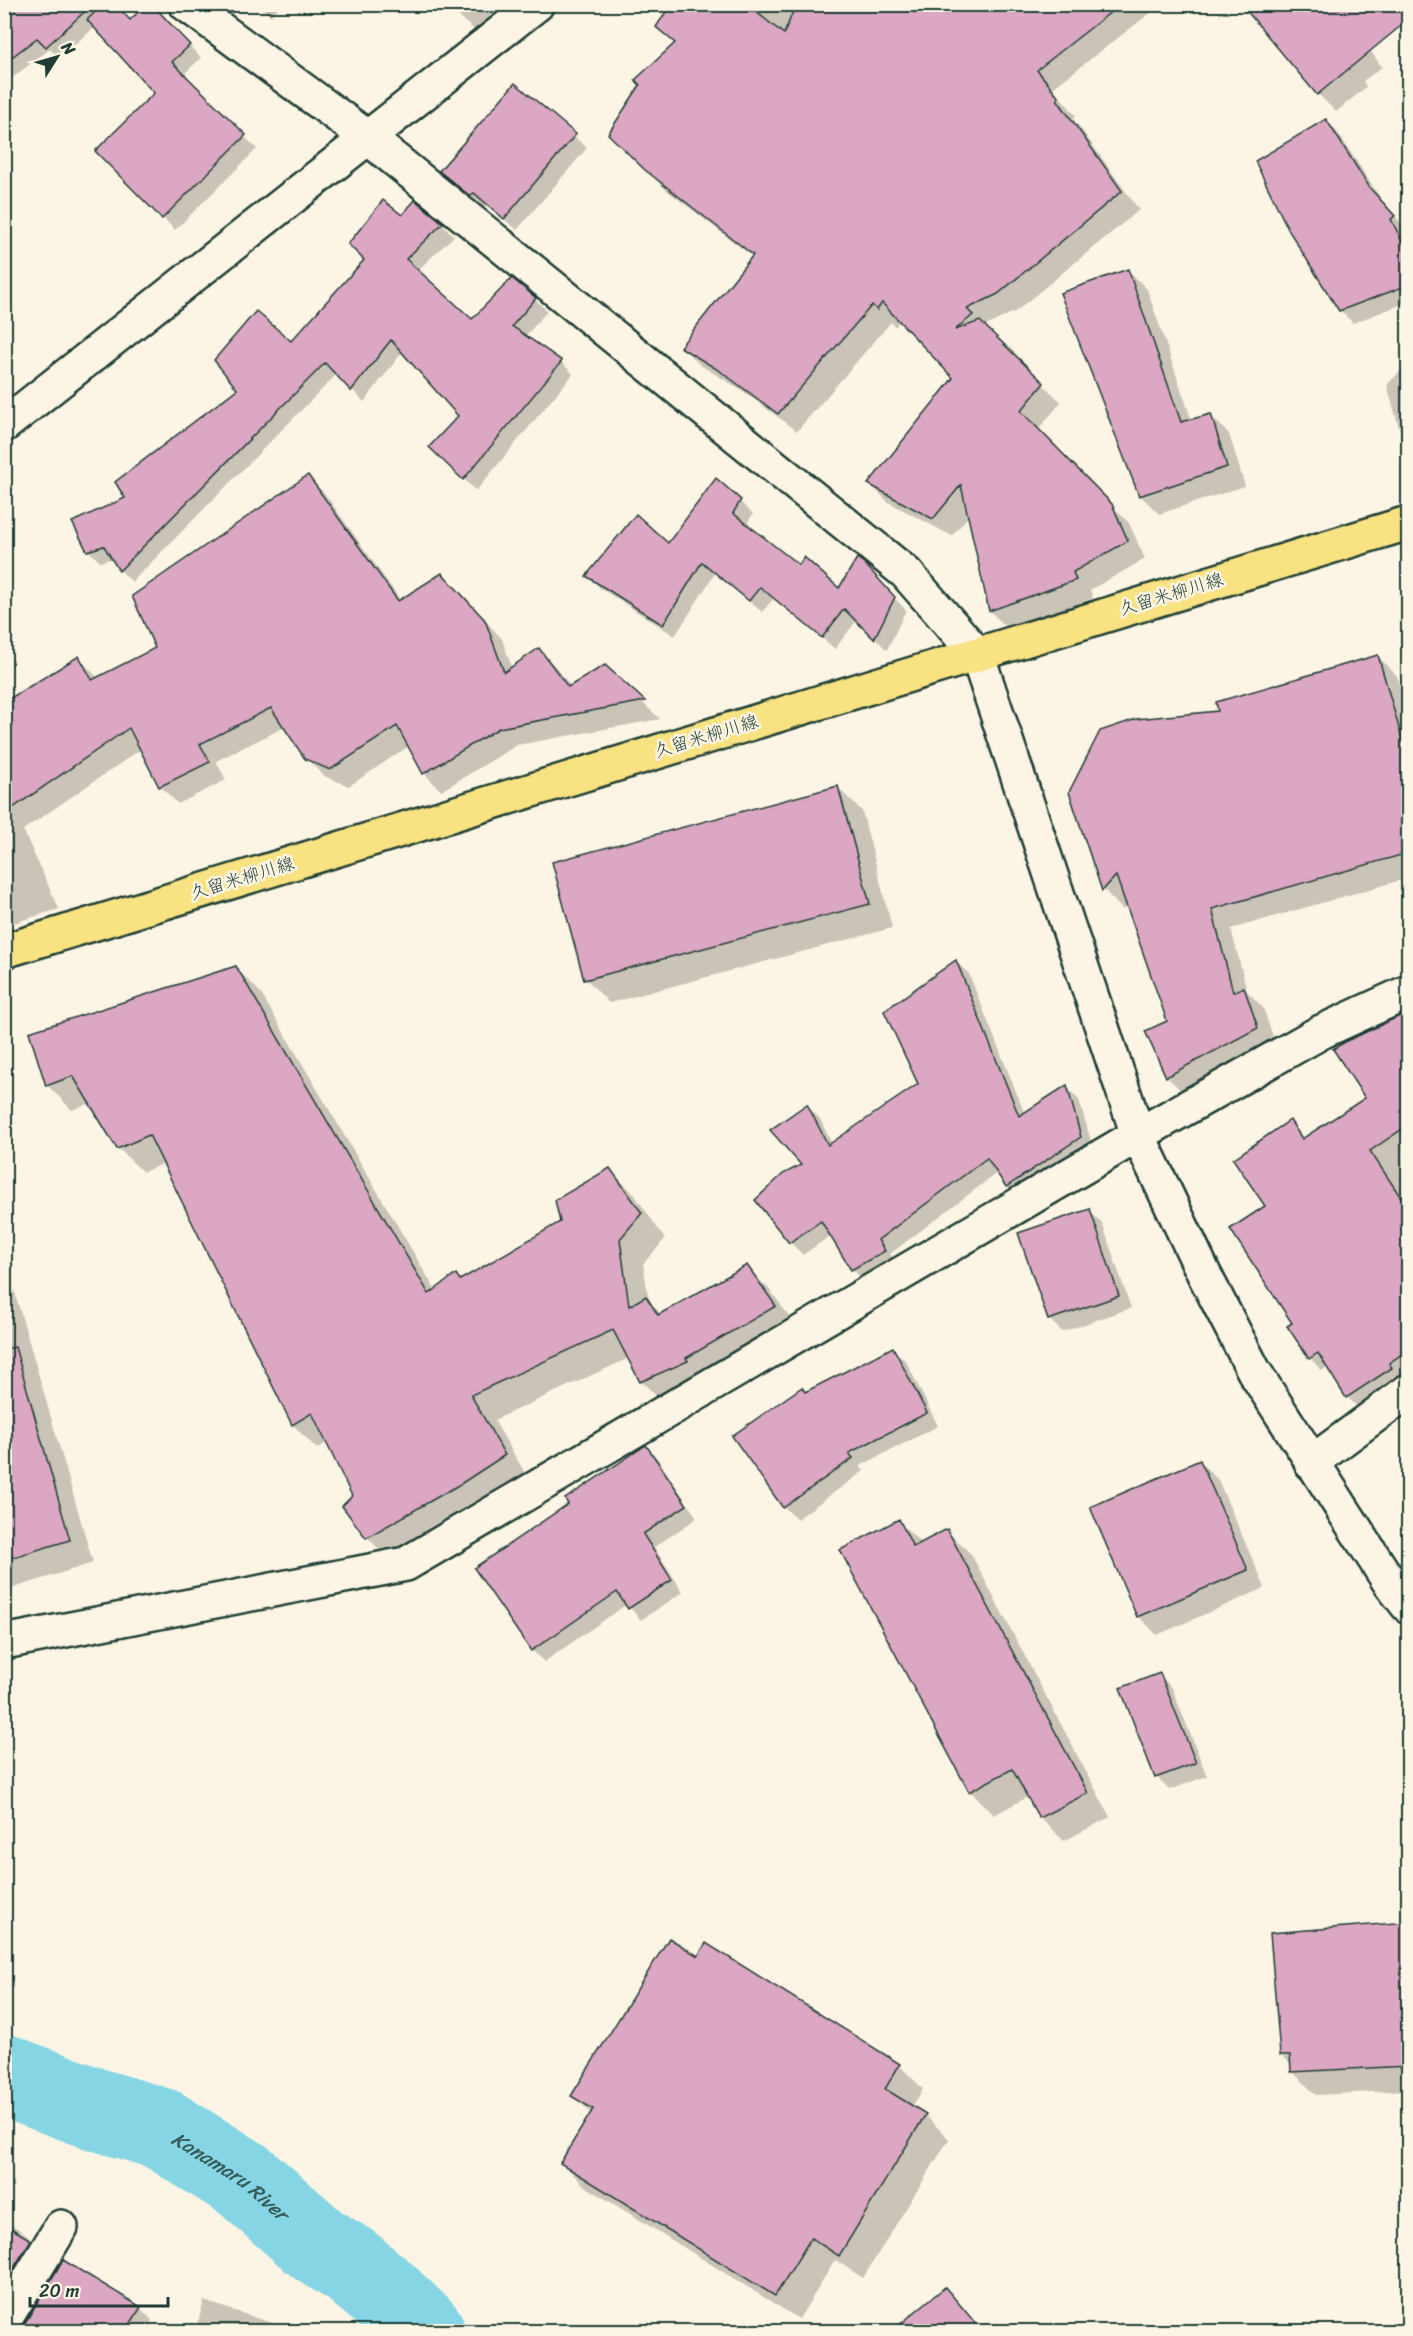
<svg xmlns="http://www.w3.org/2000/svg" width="1413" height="2336" viewBox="0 0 1413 2336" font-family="Sriracha,'Klee One',sans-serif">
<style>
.shadow{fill:#0003}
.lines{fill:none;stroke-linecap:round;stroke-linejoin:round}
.river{stroke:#86d5e4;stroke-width:82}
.building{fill:#dba7c3;stroke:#1f3d34;stroke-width:1.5}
.minor-casing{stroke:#1f3d34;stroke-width:38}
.major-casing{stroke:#1f3d34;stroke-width:38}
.minor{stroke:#fcf5e5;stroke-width:33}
.major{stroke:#f8e281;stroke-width:33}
.labels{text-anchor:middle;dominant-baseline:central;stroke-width:5;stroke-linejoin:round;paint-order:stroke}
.street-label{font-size:18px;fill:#1f3d34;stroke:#fcf5e5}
.water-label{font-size:20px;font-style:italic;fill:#345b57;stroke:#fcf5e5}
</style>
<rect width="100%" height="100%" fill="#fcf5e5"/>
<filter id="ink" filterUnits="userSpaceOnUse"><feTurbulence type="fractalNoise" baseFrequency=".0167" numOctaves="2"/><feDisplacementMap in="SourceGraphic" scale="12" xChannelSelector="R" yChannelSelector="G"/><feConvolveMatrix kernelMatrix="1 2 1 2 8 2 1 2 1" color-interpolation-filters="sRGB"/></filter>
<g filter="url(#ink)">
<g class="shadow">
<path d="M 4,4 L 93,4 L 99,11 L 130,22 L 150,4 L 201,58 L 183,75 L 257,149 L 175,230 L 97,151 L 156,93 L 95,27 L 59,58 L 50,49 L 4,84 Z"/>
<path d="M 258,4 L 281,4 L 271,16 Z"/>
<path d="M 444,4 L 500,4 L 477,32 Z"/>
<path d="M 673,4 L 1162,4 L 1053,88 L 1076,116 L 1073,118 L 1139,210 L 1016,311 L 984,327 L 1061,402 L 1038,430 L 1129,523 L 1145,559 L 1090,590 L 1093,598 L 1008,629 L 990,611 L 970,514 L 952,536 L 888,502 L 870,484 L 955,378 L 900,320 L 895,327 L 891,322 L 797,431 L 740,389 L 700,365 L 682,347 L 753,257 L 664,188 L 610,133 L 675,44 L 658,27 Z"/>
<path d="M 1243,4 L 1336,4 L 1382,67 L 1363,81 L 1366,87 L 1336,112 L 1318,94 Z"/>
<path d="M 515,85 L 587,148 L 517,230 L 487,205 L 484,208 L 441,171 Z"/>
<path d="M 1326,121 L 1338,133 L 1383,202 L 1406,229 L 1402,231 L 1408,243 L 1408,302 L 1353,323 L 1340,310 Z"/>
<path d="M 402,217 L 442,224 L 454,236 L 417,271 L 472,321 L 535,299 L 547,311 L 525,337 L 561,362 L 573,374 L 476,491 L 431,447 L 460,416 L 403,351 L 364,402 L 337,374 L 132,582 L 120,570 L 113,558 L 100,562 L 88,550 L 128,498 L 239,389 L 291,343 Z"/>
<path d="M 1128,270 L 1147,289 L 1192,421 L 1211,416 L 1229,434 L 1245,486 L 1159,514 L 1140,495 Z"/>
<path d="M 1408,363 L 1408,450 L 1404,445 L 1387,385 Z"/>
<path d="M 308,477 L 325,494 L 401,601 L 459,592 L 502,639 L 512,668 L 539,650 L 556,667 L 571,687 L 605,667 L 660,719 L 517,745 L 441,791 L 424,773 L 409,746 L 349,786 L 324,776 L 306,758 L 285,727 L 216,761 L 226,780 L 178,804 L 160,786 L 141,749 L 23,830 L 59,909 L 4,926 L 4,703 L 79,658 L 98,678 L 157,648 Z"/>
<path d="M 740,502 L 753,514 L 746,525 L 799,567 L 840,590 L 858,560 L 906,610 L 887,650 L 857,620 L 835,649 L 774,598 L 762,612 L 715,573 L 675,636 L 600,588 L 588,576 L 668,545 Z"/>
<path d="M 1378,656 L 1397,676 L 1408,714 L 1408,878 L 1231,929 L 1247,991 L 1263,1008 L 1277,1048 L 1187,1096 L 1167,1077 L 1147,1032 L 1169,1022 L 1128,905 L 1123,910 L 1104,890 L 1070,792 L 1220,712 Z"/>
<path d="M 838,788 L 862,811 L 892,928 L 609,1003 L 586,979 Z"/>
<path d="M 956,962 L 969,974 L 1025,1114 L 1067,1087 L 1079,1100 L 1094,1151 L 1020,1199 L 1007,1186 L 998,1172 L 890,1254 L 897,1264 L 865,1282 L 852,1269 L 831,1235 L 803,1255 L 790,1242 L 804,1165 L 807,1106 L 820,1119 L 832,1144 L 920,1085 Z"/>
<path d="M 236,968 L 260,992 L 436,1291 L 461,1281 L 562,1223 L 610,1170 L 634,1194 L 665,1239 L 643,1264 L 649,1301 L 662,1315 L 746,1267 L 771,1291 L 799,1331 L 666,1405 L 641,1381 L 629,1358 L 494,1420 L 529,1480 L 392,1562 L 367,1537 L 354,1497 L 328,1442 L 317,1449 L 293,1425 L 165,1163 L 143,1172 L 118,1148 L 91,1103 L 72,1110 L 47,1085 Z"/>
<path d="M 1408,1014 L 1408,1377 L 1360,1409 L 1347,1397 L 1328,1367 L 1322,1371 L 1310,1358 L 1294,1323 L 1267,1206 L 1290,1122 L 1305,1139 L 1367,1098 L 1346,1043 Z"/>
<path d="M 1089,1211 L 1102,1223 L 1131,1308 L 1062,1332 L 1049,1319 Z"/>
<path d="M 4,1255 L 93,1563 L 4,1591 Z"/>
<path d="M 893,1349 L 906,1361 L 938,1426 L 860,1466 L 864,1471 L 797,1519 L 784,1507 L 806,1393 Z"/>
<path d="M 646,1447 L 658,1459 L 697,1518 L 654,1547 L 683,1592 L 641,1620 L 627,1604 L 544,1662 L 532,1650 L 570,1505 Z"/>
<path d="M 1200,1462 L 1218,1480 L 1265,1588 L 1157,1635 L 1138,1616 Z"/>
<path d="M 898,1521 L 922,1544 L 947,1531 L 971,1554 L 1110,1817 L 1064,1841 L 1040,1818 L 1029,1796 L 994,1815 L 970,1791 Z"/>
<path d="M 1160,1675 L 1172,1688 L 1207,1776 L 1169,1790 L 1157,1777 L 1122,1689 Z"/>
<path d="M 1408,1923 L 1408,2090 L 1316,2095 L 1292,2071 L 1292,2065 L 1281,2055 L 1271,1934 Z"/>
<path d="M 899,2065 L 923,2089 L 912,2107 L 925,2115 L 949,2139 L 863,2278 L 835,2260 L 799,2319 L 585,2186 L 562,2163 L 592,2114 L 573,2095 Z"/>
<path d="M 4,2220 L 26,2234 L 39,2246 L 4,2317 Z"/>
<path d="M 64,2262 L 140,2308 L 152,2320 L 146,2332 L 21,2332 Z"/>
<path d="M 945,2289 L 984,2332 L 895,2332 Z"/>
<path d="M 204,2301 L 300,2332 L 195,2332 Z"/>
</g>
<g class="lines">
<path class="river" id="s1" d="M 4,2075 L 92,2108 L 162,2129 L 244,2180 L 318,2245 L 350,2265 L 379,2289 L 424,2332"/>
</g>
<g class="building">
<path d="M 4,4 L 93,4 L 46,47 L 37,38 L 4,63 Z"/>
<path d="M 103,4 L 115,4 L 130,20 L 146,4 L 152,4 L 190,45 L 172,62 L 246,135 L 162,219 L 95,151 L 154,93 L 87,20 Z"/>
<path d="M 671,4 L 746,4 L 784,34 L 796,4 L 1121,4 L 1037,70 L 1059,97 L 1057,99 L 1122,191 L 998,294 L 967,309 L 973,315 L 955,330 L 980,321 L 1044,383 L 1021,411 L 1112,504 L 1128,541 L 1073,572 L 1076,580 L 989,611 L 961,485 L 933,519 L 868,484 L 953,378 L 882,303 L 877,310 L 872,305 L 778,414 L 720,371 L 680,347 L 753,255 L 645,170 L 608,134 L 640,85 L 635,80 L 675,43 L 656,27 Z"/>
<path d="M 1241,4 L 1408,4 L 1408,20 L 1317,95 Z"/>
<path d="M 515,83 L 576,134 L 504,219 L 474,193 L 470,196 L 439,171 Z"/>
<path d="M 1326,119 L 1370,188 L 1395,216 L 1391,219 L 1408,253 L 1408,285 L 1339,311 L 1289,231 L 1255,161 Z"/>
<path d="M 383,200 L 402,215 L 415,200 L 443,223 L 406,259 L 472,319 L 512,278 L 536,298 L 512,326 L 562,361 L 463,480 L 429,447 L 458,416 L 391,340 L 351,391 L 325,363 L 119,571 L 104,546 L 87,551 L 72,522 L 125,498 L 115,482 L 237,389 L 214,360 L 256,311 L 291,341 L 364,260 L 348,244 Z"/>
<path d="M 1128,269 L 1181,422 L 1211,414 L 1227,467 L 1139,496 L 1060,293 Z"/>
<path d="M 308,475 L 398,601 L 442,573 L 485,620 L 504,672 L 539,648 L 568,687 L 605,665 L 645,701 L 499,728 L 423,774 L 397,726 L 330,770 L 305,759 L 271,708 L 200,744 L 210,762 L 159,787 L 129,728 L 4,814 L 4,702 L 79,656 L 92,680 L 155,648 L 132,596 Z"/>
<path d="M 716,478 L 741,500 L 733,513 L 799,565 L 804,557 L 839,588 L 857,558 L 864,563 L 895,597 L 874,639 L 844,609 L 822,638 L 760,587 L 749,601 L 702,562 L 663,625 L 586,576 L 636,514 L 668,543 Z"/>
<path d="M 1378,655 L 1408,759 L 1408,853 L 1212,909 L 1233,992 L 1244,987 L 1258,1028 L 1166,1077 L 1145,1031 L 1167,1021 L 1116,876 L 1102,891 L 1069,792 L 1100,731 L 1136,719 L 1218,711 L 1216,702 Z"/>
<path d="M 838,786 L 870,904 L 584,980 L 552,862 Z"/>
<path d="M 956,960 L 1019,1116 L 1067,1085 L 1081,1137 L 1006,1187 L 987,1158 L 878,1240 L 885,1251 L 851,1270 L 821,1221 L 789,1243 L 755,1200 L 783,1174 L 801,1165 L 770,1130 L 807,1104 L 828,1145 L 918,1084 L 884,1011 Z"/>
<path d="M 236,966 L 429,1294 L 456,1274 L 460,1280 L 560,1222 L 555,1200 L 610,1168 L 642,1213 L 620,1239 L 629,1306 L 646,1296 L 658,1315 L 747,1265 L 776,1306 L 686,1358 L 688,1361 L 640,1382 L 613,1330 L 471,1395 L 505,1455 L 462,1483 L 366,1538 L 342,1506 L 352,1496 L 312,1413 L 292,1425 L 149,1135 L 117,1149 L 73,1076 L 46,1086 L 29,1032 Z"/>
<path d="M 1408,1012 L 1408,1125 L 1370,1151 L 1408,1208 L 1408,1350 L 1389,1363 L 1392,1368 L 1346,1398 L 1318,1353 L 1309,1359 L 1287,1326 L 1292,1323 L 1230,1229 L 1265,1206 L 1233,1159 L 1290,1120 L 1302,1139 L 1365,1098 L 1333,1049 L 1345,1042 Z"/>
<path d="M 1090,1209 L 1119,1296 L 1048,1320 L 1018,1233 Z"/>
<path d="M 15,1347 L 70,1540 L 4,1560 L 4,1349 Z"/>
<path d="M 893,1347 L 927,1413 L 849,1453 L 853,1458 L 783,1508 L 732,1436 L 802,1387 L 805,1392 Z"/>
<path d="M 646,1445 L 687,1505 L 643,1534 L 672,1580 L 628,1609 L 617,1592 L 531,1651 L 474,1568 L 568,1504 L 565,1499 Z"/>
<path d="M 1200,1460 L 1248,1570 L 1137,1617 L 1090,1507 Z"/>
<path d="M 899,1519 L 913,1547 L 947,1529 L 1088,1793 L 1039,1818 L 1012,1769 L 969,1792 L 840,1550 Z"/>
<path d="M 1160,1673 L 1196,1763 L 1155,1778 L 1120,1688 Z"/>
<path d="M 1408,1922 L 1408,2066 L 1291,2072 L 1290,2055 L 1280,2055 L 1270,1933 Z"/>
<path d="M 669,1938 L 698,1956 L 706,1943 L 900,2064 L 885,2089 L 926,2114 L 839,2256 L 811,2238 L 775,2296 L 560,2163 L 593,2109 L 571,2096 Z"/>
<path d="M 4,2224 L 31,2240 L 4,2284 Z"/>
<path d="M 63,2260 L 141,2307 L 126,2331 L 33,2331 L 23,2326 Z"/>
<path d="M 945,2287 L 982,2331 L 892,2331 Z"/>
</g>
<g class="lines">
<g class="minor-casing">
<g id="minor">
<path d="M 186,4 L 367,137 L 906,573 L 977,654 L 1138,1135 L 1204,1274 L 1254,1371 L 1390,1583 L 1408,1606"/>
<path d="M 4,425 L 537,4"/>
<path d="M 1311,1463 L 1408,1391"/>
<path d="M 4,1642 L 406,1564 L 1138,1135 L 1321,1032 L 1408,992"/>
<path d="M 4,2321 L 61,2227"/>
</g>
</g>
<g class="major-casing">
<path id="major" d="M 4,951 L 1408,523"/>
</g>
<use href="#minor" class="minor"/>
<use href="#major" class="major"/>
</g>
</g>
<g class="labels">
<g class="street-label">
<text transform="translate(1171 594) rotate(-17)">久留米柳川線</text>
<text transform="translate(706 736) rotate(-17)">久留米柳川線</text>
<text transform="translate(242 878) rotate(-17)">久留米柳川線</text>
</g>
<g class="water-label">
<text stroke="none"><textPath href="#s1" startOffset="250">Kanamaru River</textPath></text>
</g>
</g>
<rect width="1413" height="2336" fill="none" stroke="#fcf5e5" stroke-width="24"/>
<rect x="12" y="12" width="1389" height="2312" fill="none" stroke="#1f3d34" stroke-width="2" filter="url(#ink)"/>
<g transform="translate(57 57) rotate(53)" stroke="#fcf5e5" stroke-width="4.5" paint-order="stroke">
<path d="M0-4.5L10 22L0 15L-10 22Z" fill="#1f3d34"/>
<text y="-9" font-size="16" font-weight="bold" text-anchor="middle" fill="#1f3d34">N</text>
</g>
<path d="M30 2297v9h138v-9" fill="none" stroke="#1f3d34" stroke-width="3"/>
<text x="39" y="2297" font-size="18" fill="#1f3d34" stroke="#fcf5e5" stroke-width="4.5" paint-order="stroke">20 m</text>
</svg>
